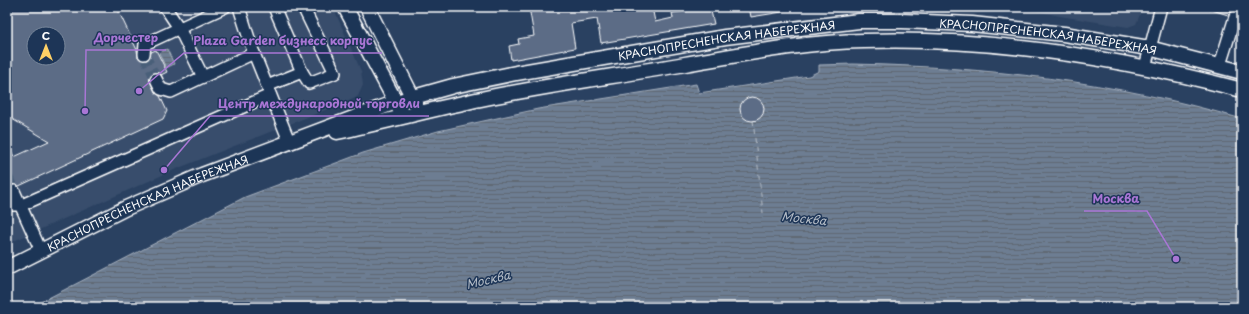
<svg xmlns="http://www.w3.org/2000/svg" width="1249" height="314" viewBox="0 0 1249 314" font-family="'Playpen Sans',sans-serif">
<style>
.built{fill:#394e6c;fill-rule:evenodd}
.water{fill:url(#water-rules);stroke:#a7b1be}
.lines{fill:none;stroke-linecap:round;stroke-linejoin:round}
.ferry{stroke:#b6bec8;stroke-width:1;stroke-dasharray:5 4;stroke-linecap:butt}
.building{fill:#5b6c86;stroke:#fff;fill-rule:evenodd}
.minor-tunnel{stroke:#4a5e79;stroke-width:11;stroke-dasharray:11 5.5;stroke-linecap:butt}
.minor-casing{stroke:#fff;stroke-width:14}
.major-casing{stroke:#fff;stroke-width:17}
.minor{stroke:#1d3557;stroke-width:11}
.major{stroke:#1d3557;stroke-width:14}
.labels{text-anchor:middle;dominant-baseline:central;stroke-width:3;stroke-linejoin:round;paint-order:stroke}
.street-label{font-size:11px;fill:#fff;stroke:#1d3557}
.water-label{font-size:12px;font-style:italic;fill:#b6bec8;stroke:#1d3557}
.leader{fill:none;stroke:#a976d5;stroke-width:1.5}
.callout-dot{fill:#a976d5;stroke:#1d3557;stroke-width:1.5}
.callout-label{font-size:12px;text-anchor:middle;font-weight:bold;fill:#a976d5;stroke:#1d3557;stroke-width:3;stroke-linejoin:round;paint-order:stroke}
</style>
<defs>
<pattern id="water-rules" width="6" height="5" patternUnits="userSpaceOnUse"><rect width="6" height="5" fill="#6d7d92"/><path d="M0 2.5h6" fill="none" stroke="#5e6772"/></pattern>
</defs>
<rect width="100%" height="100%" fill="#2a4161"/>
<filter id="ink" filterUnits="userSpaceOnUse"><feTurbulence type="fractalNoise" baseFrequency=".025" numOctaves="2"/><feDisplacementMap in="SourceGraphic" scale="8" xChannelSelector="R" yChannelSelector="G"/><feConvolveMatrix kernelMatrix="1 2 1 2 8 2 1 2 1" color-interpolation-filters="sRGB"/></filter>
<g filter="url(#ink)">
<g class="built">
<path d="M 7,7 L 333,7 L 361,71 L 363,85 L 358,96 L 353,99 L 176,169 L 7,244 ZM 34,34 L 58,34 L 58,58 L 34,58 Z"/>
<path d="M 1017,7 L 1143,7 L 1136,24 L 1128,27 L 1060,16 Z"/>
</g>
<g class="water">
<path d="M 167,49 L 174,64 L 166,68 L 159,53 Z"/>
<path d="M 853,64 C 987,67 1113,81 1242,119 L 1242,307 L 31,307 L 245,197 L 363,153 L 438,131 L 538,109 L 696,84 L 699,93 L 809,76 L 819,71 L 819,65 Z"/>
</g>
<g class="lines">
<path class="ferry" d="M 753,120 L 763,213"/>
</g>
<g class="building">
<path d="M 7,7 L 117,8 L 137,50 L 138,57 L 143,61 L 146,60 L 150,58 L 151,52 L 156,50 L 167,72 L 161,75 L 153,73 L 149,78 L 155,92 L 160,96 L 167,111 L 163,119 L 19,186 L 11,185 L 7,191 L 7,141 L 14,157 L 49,141 L 7,116 ZM 34,34 L 58,34 L 58,58 L 34,58 Z"/>
<path d="M 529,7 L 652,7 L 655,22 L 673,18 L 672,13 L 687,11 L 681,7 L 710,7 L 714,24 L 601,43 L 597,19 L 571,23 L 575,48 L 511,60 L 509,46 L 519,44 L 518,39 L 534,36 Z"/>
<path d="M 749,7 L 782,7 L 782,12 L 751,17 Z"/>
<path d="M 1209,7 L 1242,7 L 1242,20 L 1242,15 L 1237,10 L 1233,10 L 1228,15 L 1209,9 Z"/>
<circle cx="752" cy="109" r="12"/>
</g>
<g class="lines">
<g class="minor-tunnel">
<path d="M 1235,17 L 1239,7"/>
<path d="M 144,54 L 156,79"/>
<path d="M 7,176 L 14,191"/>
</g>
<g class="minor-casing">
<g id="minor">
<path d="M 165,7 L 179,28 L 203,77"/>
<path d="M 239,7 L 253,51 L 289,141"/>
<path d="M 274,7 L 302,72 L 309,83 L 335,73 L 303,7"/>
<path d="M 144,54 L 145,44 L 225,7"/>
<path d="M 1220,65 L 1235,17"/>
<path d="M 1145,67 L 1161,7"/>
<path d="M 156,79 L 161,89 L 171,92 L 254,53"/>
<path d="M 267,86 L 302,72"/>
<path d="M 14,191 L 41,251"/>
<path d="M 7,205 L 22,205 L 270,95"/>
</g>
</g>
<g class="major-casing">
<g id="major">
<path d="M 345,7 L 400,110"/>
<path d="M 367,7 L 416,104"/>
<path d="M 337,132 C 385,122 433,109 481,99 C 549,85 617,76 685,64 C 744,54 804,42 864,41 C 990,37 1120,58 1242,90"/>
<path id="s1" d="M 7,268 L 126,208 L 202,175 L 396,102 L 453,86 L 516,73 L 725,37 L 859,21 L 902,21 L 972,24 L 1064,34 L 1149,48 L 1242,72"/>
</g>
</g>
<use href="#minor" class="minor"/>
<use href="#major" class="major"/>
</g>
</g>
<g class="labels">
<g class="street-label">
<text stroke="none"><textPath href="#s1" startOffset="1084">КРАСНОПРЕСНЕНСКАЯ НАБЕРЕЖНАЯ</textPath></text>
<text stroke="none"><textPath href="#s1" startOffset="760">КРАСНОПРЕСНЕНСКАЯ НАБЕРЕЖНАЯ</textPath></text>
<text stroke="none"><textPath href="#s1" startOffset="155">КРАСНОПРЕСНЕНСКАЯ НАБЕРЕЖНАЯ</textPath></text>
</g>
<g class="water-label">
<text transform="translate(804 218) rotate(6)">Москва</text>
<text transform="translate(488 279) rotate(-13)">Москва</text>
</g>
</g>
<path class="leader" d="M85 111L86 50H166M139 91L184 53H382M164 170L210 116H429M1176 259L1147 211H1084"/>
<g class="callout-dot">
<circle cx="85" cy="111" r="4"/>
<circle cx="139" cy="91" r="4"/>
<circle cx="164" cy="170" r="4"/>
<circle cx="1176" cy="259" r="4"/>
</g>
<g class="callout-label">
<text x="126" y="42">Дорчестер</text>
<text x="283" y="45">Plaza Garden бизнесс корпус</text>
<text x="319" y="108">Центр международной торговли</text>
<text x="1116" y="203">Москва</text>
</g>
<rect width="1249" height="314" fill="none" stroke="#1d3557" stroke-width="24"/>
<rect x="12" y="12" width="1225" height="290" fill="none" stroke="#fff" stroke-width="1.5" filter="url(#ink)"/>
<g transform="translate(46 46)"><circle r="19" fill="#1d3557" stroke="#77869a"/>
<path d="M0-3L7 15L0 10L-7 15Z" fill="#ffd166"/>
<text y="-6" font-size="11" font-weight="bold" text-anchor="middle" fill="#ffffff">С</text>
</g>
</svg>
